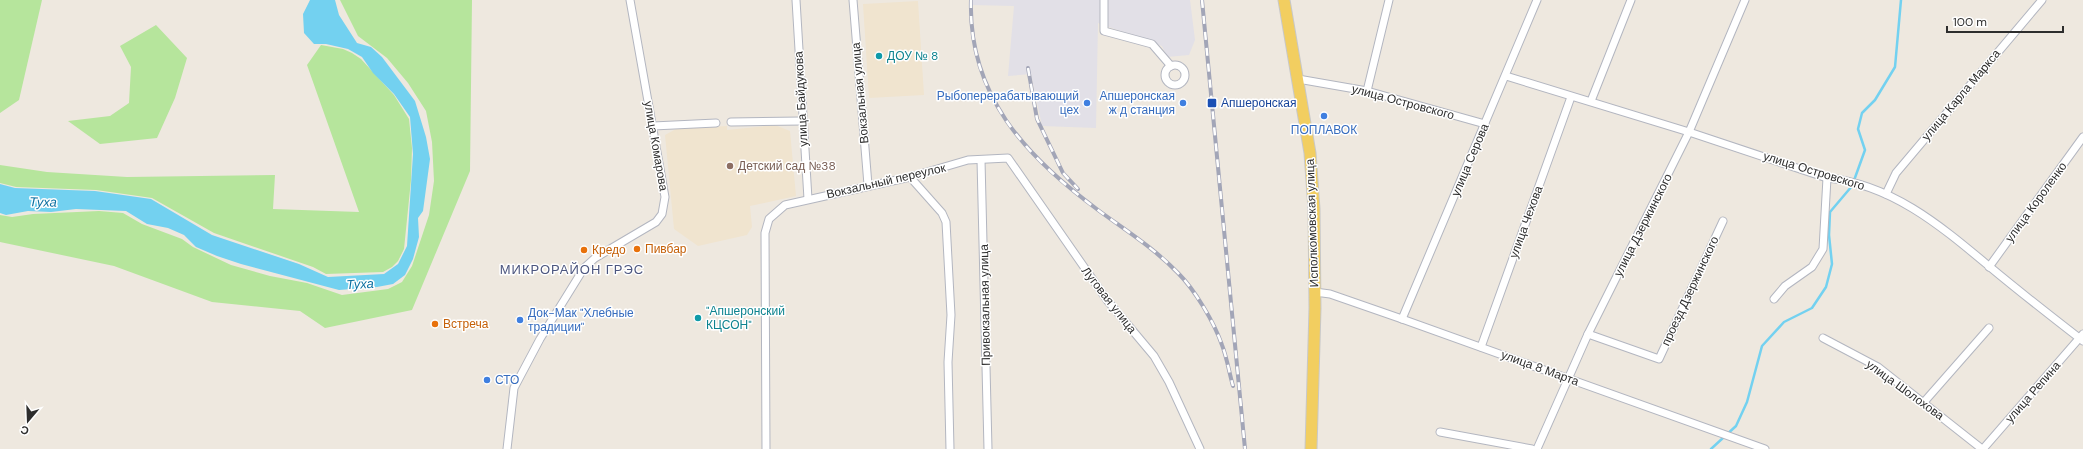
<svg xmlns="http://www.w3.org/2000/svg" width="2083" height="449" viewBox="0 0 2083 449" font-family="'DM Sans',sans-serif">
<style>
.industrial{fill:#e2e0e7}
.education{fill:#f0e4cf}
.green{fill:#b6e59c}
.water{fill:#73d1f0}
.lines{fill:none;stroke-linecap:round;stroke-linejoin:round}
.stream{stroke:#73d1f0;stroke-width:2.5}
.street-casing{stroke:#b3b6c0;stroke-width:9}
.primary-casing{stroke:#c8c8c8;stroke-width:13}
.street{stroke:#fff;stroke-width:7}
.primary{stroke:#f2ce60;stroke-width:11}
.rail-casing{stroke:#a2a5b7;stroke-width:4}
.rail{stroke:#fff;stroke-width:2.5;stroke-dasharray:8;stroke-linecap:butt}
.culture-dot{fill:#0f9aa8;stroke:#fff;stroke-width:1.5}
.shop-dot{fill:#3f7fe0;stroke:#fff;stroke-width:1.5}
.transit-dot{fill:#1a4fb4;stroke:#fff;stroke-width:1.5}
.education-dot{fill:#8d6e63;stroke:#fff;stroke-width:1.5}
.food-dot{fill:#e8710a;stroke:#fff;stroke-width:1.5}
.labels{text-anchor:middle;dominant-baseline:central;stroke-width:3;stroke-linejoin:round;paint-order:stroke}
.culture-label{font-size:12px;fill:#0d838f;stroke:#fff;text-anchor:start}
.street-label{font-size:12px;fill:#2d2d2d;stroke:#fff}
.shop-label{font-size:12px;fill:#366cbe;stroke:#fff;text-anchor:end}
.transit-label{font-size:12px;fill:#164399;stroke:#fff;text-anchor:start}
.education-label{font-size:12px;fill:#785e54;stroke:#fff;text-anchor:start}
.food-label{font-size:12px;fill:#c56008;stroke:#fff;text-anchor:start}
.water-label{font-size:13px;font-style:italic;fill:#0c70a1;stroke:#fff}
.neighbourhood-label{font-size:13px;letter-spacing:1px;fill:#4c567f;stroke:#fff}
</style>
<rect width="100%" height="100%" fill="#eee8df"/>
<path class="industrial" d="M 971,0 L 1190,0 L 1195,40 L 1189,55 L 1167,57 L 1162,46 L 1098,23 L 1096,128 L 1042,126 L 1031,74 L 1008,76 L 1014,6 L 971,5 Z"/>
<g class="education">
<path d="M 918,1 L 924,95 L 869,98 L 863,4 Z"/>
<path d="M 775,125 L 790,131 L 796,196 L 750,206 L 752,227 L 747,235 L 698,246 L 674,229 L 665,135 L 676,129 L 727,126 L 727,130 Z"/>
</g>
<g class="green">
<path d="M 0,0 L 42,0 L 19,100 L 0,113 Z"/>
<path d="M 340,0 L 472,0 L 470,171 L 412,310 L 325,328 L 300,311 L 212,302 L 114,266 L 0,242 L 0,215 L 12,217 L 33,214 L 99,211 L 123,213 L 142,224 L 182,239 L 193,247 L 231,265 L 270,276 L 307,283 L 342,295 L 388,289 L 402,282 L 412,266 L 429,215 L 434,181 L 432,142 L 426,111 L 408,83 L 387,58 L 358,36 Z"/>
<path d="M 156,25 L 187,58 L 175,98 L 157,138 L 100,144 L 68,121 L 110,116 L 129,103 L 131,67 L 120,46 Z"/>
<path d="M 321,45 L 343,49 L 352,53 L 361,59 L 394,95 L 409,119 L 412,148 L 411,180 L 404,249 L 398,261 L 392,267 L 383,272 L 326,274 L 313,267 L 214,233 L 152,198 L 96,190 L 16,187 L 0,183 L 0,165 L 47,172 L 127,177 L 275,175 L 273,209 L 359,212 L 307,65 Z"/>
</g>
<path class="water" d="M 310,0 L 335,0 L 339,15 L 357,43 L 371,47 L 382,57 L 415,101 L 426,137 L 430,159 L 423,211 L 418,218 L 419,237 L 413,259 L 405,275 L 393,284 L 377,287 L 339,290 L 241,264 L 217,256 L 196,247 L 184,235 L 168,228 L 147,224 L 126,211 L 76,209 L 51,212 L 28,211 L 6,215 L 0,213 L 0,184 L 15,188 L 95,191 L 151,199 L 212,235 L 299,264 L 328,277 L 384,274 L 398,264 L 407,246 L 413,154 L 410,117 L 394,94 L 373,73 L 362,57 L 348,49 L 326,44 L 314,44 L 304,33 L 303,14 Z"/>
<g class="lines">
<path class="stream" d="M 1711,449 L 1736,426 L 1747,402 L 1762,346 L 1784,322 L 1812,308 L 1826,287 L 1832,264 L 1829,235 L 1830,212 L 1852,186 L 1865,150 L 1858,129 L 1862,113 L 1875,100 L 1895,67 L 1901,0"/>
<g class="street-casing">
<g id="street">
<path d="M 796,0 L 808,199"/>
<path d="M 853,0 L 868,185"/>
<path d="M 1104,0 L 1104,31 L 1152,44 L 1171,66"/>
<circle cx="1175" cy="75" r="10"/>
<path d="M 1506,76 L 1689,132 L 1827,178 C 1892,184 1942,227 1990,267 C 2020,292 2052,317 2083,341"/>
<path d="M 1298,79 L 1367,91 L 1485,124"/>
<path d="M 1367,91 L 1389,0"/>
<path d="M 1591,101 L 1631,0"/>
<path d="M 731,122 L 802,121"/>
<path d="M 653,126 L 716,123"/>
<path d="M 981,160 L 988,449"/>
<path d="M 910,177 L 942,213 L 946,222 L 951,315 L 948,362 L 950,449"/>
<path d="M 1886,194 L 1896,173 L 2042,0"/>
<path d="M 1989,267 L 2083,137"/>
<path d="M 1315,292 L 1330,294 L 1402,319 L 1765,449"/>
<path d="M 1774,299 L 1785,286 L 1812,267 L 1823,249 L 1827,178"/>
<path d="M 1402,319 L 1537,0"/>
<path d="M 1588,334 L 1659,359 L 1723,221"/>
<path d="M 1823,338 L 1878,367 L 1982,449"/>
<path d="M 1481,347 L 1571,97"/>
<path d="M 1924,402 L 1989,328"/>
<path d="M 1440,432 L 1532,449"/>
<path d="M 507,449 L 514,388 L 540,339 L 584,268 L 595,258 L 656,222 L 662,214 L 665,197 L 630,0"/>
<path d="M 766,449 L 765,233 L 769,219 L 785,205 L 910,177 L 968,160 L 1008,158 L 1107,300 L 1154,356 L 1169,382 L 1200,449"/>
<path d="M 1537,449 L 1588,334 L 1689,132 L 1745,0"/>
<path d="M 1983,449 L 2083,334"/>
</g>
</g>
<g class="primary-casing">
<path id="primary" d="M 1284,0 L 1310,153 L 1314,209 L 1315,308 L 1311,449"/>
</g>
<use href="#street" class="street"/>
<use href="#primary" class="primary"/>
<g class="rail-casing">
<g id="rail">
<path d="M 971,0 C 968,95 1026,157 1098,210 C 1125,230 1154,248 1178,273 C 1195,290 1214,322 1222,345 C 1227,358 1229,372 1233,386"/>
<path d="M 1202,0 L 1245,449"/>
<path d="M 1028,68 L 1037,119 L 1063,173 L 1078,189"/>
</g>
</g>
<use href="#rail" class="rail"/>
</g>
<g class="culture-dot">
<circle cx="879" cy="56" r="4"/>
<circle cx="698" cy="318" r="4"/>
</g>
<g class="shop-dot">
<circle cx="1087" cy="103" r="4"/>
<circle cx="1183" cy="103" r="4"/>
<circle cx="1324" cy="116" r="4"/>
<circle cx="520" cy="320" r="4"/>
<circle cx="487" cy="380" r="4"/>
</g>
<rect class="transit-dot" x="1207" y="98" width="10" height="10" rx="2"/>
<circle class="education-dot" cx="730" cy="166" r="4"/>
<g class="food-dot">
<circle cx="637" cy="249" r="4"/>
<circle cx="584" cy="250" r="4"/>
<circle cx="435" cy="324" r="4"/>
</g>
<g class="labels">
<g class="culture-label">
<text x="887" y="56">ДОУ № 8</text>
<text x="706" y="311">"Апшеронский<tspan x="706" dy="14">КЦСОН"</tspan></text>
</g>
<g class="street-label">
<text transform="translate(860 93) rotate(-95)">Вокзальная улица</text>
<text transform="translate(1961 95) rotate(-50)">улица Карла Маркса</text>
<text transform="translate(801 99) rotate(-93)">улица Байдукова</text>
<text transform="translate(1403 102) rotate(15)">улица Островского</text>
<text transform="translate(656 146) rotate(80)">улица Комарова</text>
<text transform="translate(1470 160) rotate(-67)">улица Серова</text>
<text transform="translate(1814 171) rotate(17)">улица Островского</text>
<text transform="translate(886 181) rotate(-13)">Вокзальный переулок</text>
<text transform="translate(2036 202) rotate(-54)">улица Короленко</text>
<text transform="translate(1526 222) rotate(-70)">улица Чехова</text>
<text transform="translate(1312 223) rotate(-92)">Исполкомовская улица</text>
<text transform="translate(1643 225) rotate(-63)">улица Дзержинского</text>
<text transform="translate(1690 291) rotate(-65)">проезд Дзержинского</text>
<text transform="translate(1109 300) rotate(52)">Луговая улица</text>
<text transform="translate(985 305) rotate(-91)">Привокзальная улица</text>
<text transform="translate(1540 368) rotate(20)">улица 8 Марта</text>
<text transform="translate(1905 390) rotate(36)">улица Шолохова</text>
<text transform="translate(2033 392) rotate(-49)">улица Репина</text>
</g>
<g class="shop-label">
<text x="1079" y="96">Рыбоперерабатывающий<tspan x="1079" dy="14">цех</tspan></text>
<text x="1175" y="96">Апшеронская<tspan x="1175" dy="14">ж д станция</tspan></text>
<text x="1324" y="130" text-anchor="middle">ПОПЛАВОК</text>
<text x="528" y="313" text-anchor="start">Док-Мак "Хлебные<tspan x="528" dy="14">традиции"</tspan></text>
<text x="495" y="380" text-anchor="start">СТО</text>
</g>
<g class="transit-label">
<text x="1221" y="103">Апшеронская</text>
</g>
<g class="education-label">
<text x="738" y="166">Детский сад №38</text>
</g>
<g class="food-label">
<text x="645" y="249">Пивбар</text>
<text x="592" y="250">Кредо</text>
<text x="443" y="324">Встреча</text>
</g>
<g class="water-label">
<text transform="translate(43 202) rotate(1)">Туха</text>
<text transform="translate(360 284) rotate(-3)">Туха</text>
</g>
<g class="neighbourhood-label">
<text x="572" y="269">МИКРОРАЙОН ГРЭС</text>
</g>
</g>
<g transform="translate(28 421) rotate(199)" stroke="#ffffff" stroke-width="3" paint-order="stroke">
<path d="M0-3L7 15L0 10L-7 15Z" fill="#2d2d2d"/>
<text y="-6" font-size="11" font-weight="bold" text-anchor="middle" fill="#2d2d2d">С</text>
</g>
<path d="M1947 26v6h116v-6" fill="none" stroke="#2d2d2d" stroke-width="2"/>
<text x="1953" y="26" font-size="12" fill="#2d2d2d" stroke="#ffffff" stroke-width="3" paint-order="stroke">100 m</text>
</svg>
